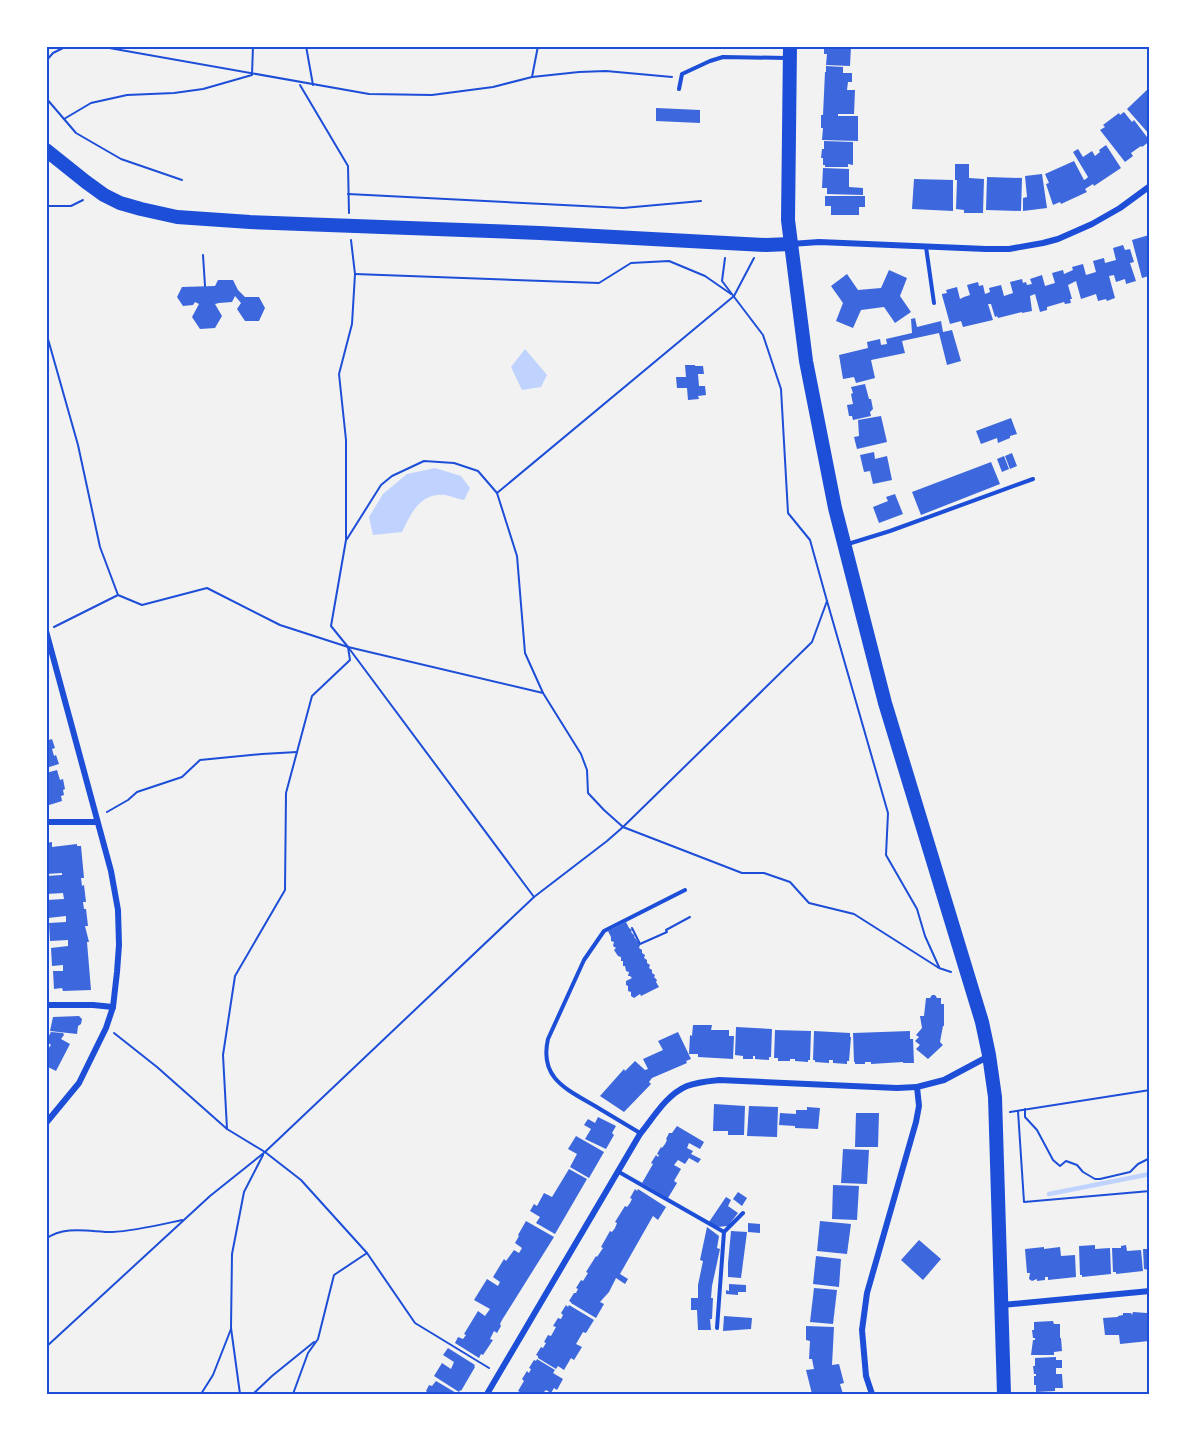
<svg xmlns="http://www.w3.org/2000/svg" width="1196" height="1441" viewBox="0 0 1196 1441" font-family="Roboto,sans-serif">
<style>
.water{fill:#bfd3fe}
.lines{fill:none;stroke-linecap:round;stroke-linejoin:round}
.stream{stroke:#bfd3fe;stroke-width:4.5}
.building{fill:#3d67dc}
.path{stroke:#1d4ed8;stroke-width:2}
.service{stroke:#1d4ed8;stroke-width:4}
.minor{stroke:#1d4ed8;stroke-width:6}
.primary{stroke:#1d4ed8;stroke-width:14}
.neatline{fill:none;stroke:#1d4ed8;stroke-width:2}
</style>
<rect width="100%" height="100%" fill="#f2f2f2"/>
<g class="water">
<path d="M 525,349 L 547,375 L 541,387 L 522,390 L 511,367 Z"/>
<path d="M 435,468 L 461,476 L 470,488 L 464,500 C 458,499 451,496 445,495 C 420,493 411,513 402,532 L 373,535 L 369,517 L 383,494 L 407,474 Z"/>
</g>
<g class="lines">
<path class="stream" d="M 1049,1194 L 1150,1174"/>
</g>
<g class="building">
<path d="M 824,46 L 851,46 L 850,66 L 826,65 L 827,54 L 824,54 Z"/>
<path d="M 826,66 L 843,67 L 843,73 L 852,73 L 852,82 L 848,82 L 847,90 L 855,90 L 854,114 L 838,114 L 838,116 L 858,116 L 858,141 L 822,140 L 823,128 L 821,128 L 821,115 L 823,115 L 825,72 L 826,72 Z"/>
<path d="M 1149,88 L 1149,134 L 1127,109 Z"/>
<path d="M 656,108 L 700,110 L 700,123 L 656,121 Z"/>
<path d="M 1124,112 L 1132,122 L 1134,120 L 1150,141 L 1142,147 L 1141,146 L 1131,153 L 1133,156 L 1125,162 L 1100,130 L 1105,127 L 1103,125 L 1119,113 L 1120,115 Z"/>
<path d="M 824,141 L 853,142 L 853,165 L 848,164 L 848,167 L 825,167 L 825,165 L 823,165 L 823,158 L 821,158 L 822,149 L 824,149 Z"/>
<path d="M 1106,145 L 1121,168 L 1094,186 L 1093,184 L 1085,189 L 1087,192 L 1061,204 L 1060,202 L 1053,205 L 1046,184 L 1049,183 L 1045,174 L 1074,161 L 1084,180 L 1086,179 L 1088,177 L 1073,152 L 1078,149 L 1083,157 L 1092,151 L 1095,156 L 1100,152 L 1099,150 Z"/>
<path d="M 955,164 L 969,164 L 969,178 L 984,179 L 983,213 L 964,213 L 964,210 L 956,209 L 957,180 L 955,180 Z"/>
<path d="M 823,168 L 849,169 L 849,187 L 863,188 L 863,195 L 827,194 L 827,188 L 822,188 Z"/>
<path d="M 1042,174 L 1047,208 L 1023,211 L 1023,198 L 1027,197 L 1025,176 Z"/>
<path d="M 987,177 L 1022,178 L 1021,211 L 986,210 Z"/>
<path d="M 914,179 L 953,180 L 953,211 L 912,209 Z"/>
<path d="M 825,196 L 865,196 L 865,207 L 859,207 L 859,215 L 831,215 L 831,206 L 825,206 Z"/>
<path d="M 1149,235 L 1149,276 L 1142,278 L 1132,240 Z"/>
<path d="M 1123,245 L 1125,250 L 1130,249 L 1134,262 L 1130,263 L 1136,281 L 1126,284 L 1125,279 L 1116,282 L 1114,275 L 1109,276 L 1115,298 L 1107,301 L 1106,299 L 1098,301 L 1096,294 L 1081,299 L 1076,281 L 1068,285 L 1072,299 L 1070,299 L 1071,303 L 1065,304 L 1064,302 L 1047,307 L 1047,310 L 1040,312 L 1035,294 L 1030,296 L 1032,311 L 1022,313 L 1022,312 L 998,318 L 997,316 L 995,317 L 991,304 L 988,304 L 993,320 L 963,327 L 961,321 L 950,324 L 942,295 L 942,294 L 947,293 L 946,290 L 957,287 L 960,299 L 964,297 L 970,295 L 967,285 L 978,282 L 979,286 L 983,285 L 985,294 L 990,292 L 989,288 L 1001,285 L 1004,296 L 1013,293 L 1010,282 L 1022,279 L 1023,283 L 1026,282 L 1027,285 L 1032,284 L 1030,279 L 1042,275 L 1045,286 L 1055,283 L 1052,273 L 1063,270 L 1064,274 L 1073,270 L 1072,267 L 1083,264 L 1086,275 L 1096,272 L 1093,261 L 1104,258 L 1105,263 L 1116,260 L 1113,248 Z"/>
<path d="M 889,270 L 907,278 L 900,296 L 911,312 L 895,323 L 884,307 L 861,310 L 853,328 L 836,321 L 843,303 L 831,286 L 847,274 L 858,290 L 881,288 Z"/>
<path d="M 218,280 L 233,280 L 238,290 L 245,297 L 259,297 L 265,308 L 259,321 L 245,321 L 237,309 L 241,303 L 235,296 L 232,302 L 219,303 L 215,304 L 222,316 L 215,328 L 200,329 L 192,317 L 199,304 L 195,302 L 193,305 L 183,306 L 177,297 L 182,287 L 215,286 Z"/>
<path d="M 915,318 L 917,327 L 941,321 L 943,332 L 952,330 L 961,361 L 947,365 L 939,333 L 902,341 L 905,353 L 871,360 L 875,378 L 856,383 L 854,377 L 843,379 L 839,355 L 868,348 L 867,342 L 880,339 L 881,345 L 887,344 L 886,339 L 912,333 L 911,319 Z"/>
<path d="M 685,365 L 695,365 L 695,366 L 703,366 L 704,374 L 698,374 L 699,386 L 705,386 L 706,395 L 698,396 L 699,399 L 688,400 L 687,388 L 677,388 L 676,377 L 686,377 Z"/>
<path d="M 865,384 L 869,399 L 871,399 L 873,409 L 870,412 L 871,416 L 853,420 L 852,416 L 849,416 L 847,405 L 853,404 L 851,394 L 853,393 L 851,387 Z"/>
<path d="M 881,416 L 887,442 L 857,449 L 854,437 L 859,436 L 858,420 Z"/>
<path d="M 1011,418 L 1017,434 L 1010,436 L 1010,438 L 998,443 L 997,438 L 981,444 L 976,431 Z"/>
<path d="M 874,452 L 875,459 L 887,456 L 892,480 L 873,484 L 870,471 L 864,472 L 860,455 Z"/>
<path d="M 1012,453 L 1017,466 L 1010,469 L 1005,456 Z"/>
<path d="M 1004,456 L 1009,469 L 1002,472 L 997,459 Z"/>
<path d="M 991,462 L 1000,484 L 921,515 L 912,492 Z"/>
<path d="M 895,494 L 903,514 L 879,523 L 873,507 L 888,501 L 886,497 Z"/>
<path d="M 52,739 L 55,748 L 52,749 L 54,756 L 56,755 L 59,764 L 46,768 L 46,741 Z"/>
<path d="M 57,770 L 60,780 L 63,779 L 65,789 L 63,790 L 64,795 L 61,796 L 62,801 L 46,806 L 46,773 Z"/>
<path d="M 52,842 L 52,847 L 77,844 L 77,846 L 81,846 L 84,878 L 81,878 L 82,886 L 84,885 L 86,902 L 83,902 L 84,909 L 86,909 L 88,926 L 85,926 L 89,942 L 87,942 L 91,990 L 63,991 L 62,988 L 54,989 L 53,971 L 63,971 L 63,965 L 52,966 L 51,948 L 68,946 L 68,940 L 50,941 L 49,923 L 66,922 L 66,916 L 48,918 L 47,900 L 64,899 L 63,893 L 46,894 L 46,876 L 62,875 L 62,873 L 46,874 L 46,843 Z"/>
<path d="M 626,922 L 629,928 L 632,930 L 631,932 L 635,936 L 634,937 L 636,939 L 640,945 L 639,948 L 642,950 L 642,953 L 645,955 L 644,958 L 647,960 L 647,963 L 650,965 L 649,968 L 652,970 L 652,973 L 655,975 L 654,977 L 657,980 L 656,982 L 659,987 L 641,996 L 640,994 L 634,998 L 631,996 L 631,992 L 628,991 L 628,986 L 626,985 L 626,981 L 632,978 L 630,976 L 628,976 L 629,972 L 626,971 L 625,966 L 623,966 L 623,961 L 621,961 L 621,957 L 618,956 L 614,950 L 616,948 L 613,946 L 614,942 L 611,941 L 611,937 L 608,931 Z"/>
<path d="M 932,995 L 935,995 L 937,998 L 941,998 L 941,1004 L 944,1004 L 944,1026 L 943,1026 L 940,1042 L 943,1045 L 928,1059 L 916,1049 L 920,1045 L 915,1041 L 919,1037 L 916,1035 L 922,1028 L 920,1016 L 924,1016 L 926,998 L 930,998 Z"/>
<path d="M 79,1016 L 82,1019 L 81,1024 L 78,1026 L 77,1034 L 50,1031 L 53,1017 Z"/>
<path d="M 693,1025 L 712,1025 L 711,1030 L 729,1030 L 729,1036 L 734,1036 L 733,1059 L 698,1057 L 698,1054 L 689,1054 L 690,1035 L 692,1036 Z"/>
<path d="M 736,1027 L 772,1029 L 771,1057 L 769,1057 L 769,1060 L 755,1059 L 755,1056 L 753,1056 L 753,1059 L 743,1059 L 743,1056 L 735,1055 Z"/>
<path d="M 775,1030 L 811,1031 L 810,1060 L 808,1060 L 808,1062 L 795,1061 L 795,1059 L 790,1059 L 790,1061 L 778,1061 L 778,1058 L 774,1058 Z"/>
<path d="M 814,1031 L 850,1033 L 850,1037 L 851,1037 L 849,1061 L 847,1061 L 847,1064 L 833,1063 L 833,1060 L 829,1060 L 829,1063 L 815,1062 L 815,1060 L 813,1060 Z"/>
<path d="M 910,1031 L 910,1039 L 913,1039 L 914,1063 L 903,1063 L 903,1062 L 871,1064 L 871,1062 L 865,1062 L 865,1064 L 855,1064 L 855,1062 L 854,1062 L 853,1033 Z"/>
<path d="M 51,1032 L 63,1033 L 64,1035 L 61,1039 L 70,1044 L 56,1071 L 46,1066 L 46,1048 L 48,1049 L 51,1045 L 46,1041 Z"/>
<path d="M 678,1032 L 691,1059 L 686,1061 L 687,1063 L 652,1078 L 649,1082 L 651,1084 L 624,1112 L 600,1096 L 624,1069 L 625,1071 L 635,1061 L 645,1070 L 648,1069 L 643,1059 L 663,1050 L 658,1041 Z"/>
<path d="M 714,1104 L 745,1106 L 744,1135 L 728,1135 L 728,1131 L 713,1131 Z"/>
<path d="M 749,1106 L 778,1107 L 777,1137 L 747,1136 Z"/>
<path d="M 807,1107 L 820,1108 L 818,1129 L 795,1128 L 795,1126 L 779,1125 L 780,1113 L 796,1114 L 796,1110 L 807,1110 Z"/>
<path d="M 856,1113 L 879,1113 L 878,1147 L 855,1147 Z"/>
<path d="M 598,1117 L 616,1126 L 612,1133 L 614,1135 L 606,1149 L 585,1139 L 591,1129 L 584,1125 L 588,1119 L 595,1123 Z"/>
<path d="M 677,1126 L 704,1142 L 700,1149 L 689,1143 L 687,1148 L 693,1151 L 691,1154 L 701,1159 L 698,1163 L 689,1158 L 685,1164 L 678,1160 L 674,1165 L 681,1169 L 674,1181 L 677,1183 L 668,1198 L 642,1183 L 653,1164 L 651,1163 L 656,1155 L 658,1157 L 659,1155 L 657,1154 L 661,1147 L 662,1148 L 665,1144 L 667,1140 L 666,1139 L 669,1133 L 672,1133 Z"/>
<path d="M 576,1136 L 604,1152 L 589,1178 L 570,1167 L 577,1154 L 568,1149 Z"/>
<path d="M 843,1149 L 869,1150 L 867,1184 L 841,1183 Z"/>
<path d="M 569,1169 L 587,1179 L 555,1234 L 536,1223 L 540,1217 L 530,1211 L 534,1204 L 537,1206 L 544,1193 L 552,1197 Z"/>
<path d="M 833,1185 L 859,1186 L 857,1220 L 832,1219 Z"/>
<path d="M 635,1189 L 637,1191 L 638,1189 L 666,1207 L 658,1220 L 653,1216 L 620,1274 L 628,1279 L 625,1284 L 616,1278 L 609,1292 L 600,1302 L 604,1304 L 596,1318 L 571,1303 L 571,1302 L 569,1301 L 574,1293 L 576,1293 L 578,1289 L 576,1288 L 581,1280 L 583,1281 L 588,1273 L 586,1272 L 596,1256 L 597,1257 L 603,1248 L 601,1247 L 610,1231 L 612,1232 L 615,1228 L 617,1223 L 615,1222 L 625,1206 L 627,1207 L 630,1203 L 632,1199 L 630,1198 Z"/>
<path d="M 738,1192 L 747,1198 L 742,1206 L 733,1199 Z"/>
<path d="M 726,1197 L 731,1200 L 728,1206 L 738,1213 L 728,1226 L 717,1227 L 709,1222 Z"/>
<path d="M 526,1221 L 554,1237 L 502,1320 L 500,1324 L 501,1326 L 497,1333 L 494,1331 L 490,1339 L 493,1340 L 483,1355 L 481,1354 L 479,1358 L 455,1343 L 458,1337 L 463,1339 L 466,1335 L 464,1334 L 478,1311 L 485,1316 L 490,1309 L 474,1300 L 487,1279 L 498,1286 L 500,1282 L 493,1277 L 504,1259 L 506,1261 L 514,1250 L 519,1253 L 522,1248 L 515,1243 L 519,1236 L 518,1235 Z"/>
<path d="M 820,1221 L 851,1224 L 847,1254 L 817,1251 Z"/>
<path d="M 748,1223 L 760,1224 L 760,1233 L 748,1232 Z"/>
<path d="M 707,1227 L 719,1236 L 717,1248 L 720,1249 L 712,1286 L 711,1298 L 713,1298 L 712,1319 L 710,1319 L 711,1330 L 698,1330 L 697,1310 L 691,1310 L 691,1298 L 698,1298 L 698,1285 L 703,1261 L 700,1260 Z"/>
<path d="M 731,1231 L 747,1232 L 741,1278 L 728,1277 L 728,1263 Z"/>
<path d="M 919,1240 L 941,1259 L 923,1280 L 901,1260 Z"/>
<path d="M 1095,1245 L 1095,1249 L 1110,1248 L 1111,1274 L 1082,1277 L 1082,1275 L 1080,1275 L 1079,1246 Z"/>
<path d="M 1126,1245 L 1127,1251 L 1141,1250 L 1143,1271 L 1116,1274 L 1116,1272 L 1113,1272 L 1112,1248 L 1121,1248 L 1121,1246 Z"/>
<path d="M 1044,1247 L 1044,1249 L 1060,1247 L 1061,1256 L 1075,1255 L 1076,1277 L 1048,1280 L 1048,1277 L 1045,1277 L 1045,1280 L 1037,1281 L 1037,1279 L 1032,1281 L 1029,1279 L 1030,1273 L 1027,1273 L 1025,1249 Z"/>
<path d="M 1143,1249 L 1149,1249 L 1149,1270 L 1144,1269 Z"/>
<path d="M 816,1256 L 841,1259 L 839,1287 L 813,1284 Z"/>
<path d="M 729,1284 L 746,1285 L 746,1292 L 738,1292 L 738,1295 L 726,1294 L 726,1290 L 729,1291 Z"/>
<path d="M 814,1288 L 837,1290 L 833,1324 L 810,1322 Z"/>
<path d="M 566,1305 L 568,1307 L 569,1305 L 594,1320 L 586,1333 L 583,1332 L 576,1344 L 582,1347 L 574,1360 L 571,1358 L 564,1370 L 558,1366 L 556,1369 L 538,1358 L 538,1356 L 536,1355 L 541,1347 L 543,1348 L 546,1343 L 544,1342 L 548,1335 L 551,1336 L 556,1327 L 553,1326 L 558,1318 L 561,1319 L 563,1315 L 561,1313 Z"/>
<path d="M 1133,1312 L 1147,1313 L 1149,1341 L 1120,1344 L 1119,1335 L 1105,1335 L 1103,1318 L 1118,1317 L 1118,1316 L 1123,1315 L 1123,1313 L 1131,1313 L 1132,1315 Z"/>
<path d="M 724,1316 L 752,1318 L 751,1329 L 723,1331 Z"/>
<path d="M 1053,1321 L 1054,1324 L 1060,1324 L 1060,1338 L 1061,1338 L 1062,1351 L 1054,1352 L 1054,1355 L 1031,1355 L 1033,1340 L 1035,1340 L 1035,1338 L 1033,1338 L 1032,1330 L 1034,1330 L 1034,1322 Z"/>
<path d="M 806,1326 L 834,1327 L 832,1365 L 839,1364 L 844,1383 L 840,1384 L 843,1394 L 812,1394 L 806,1370 L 814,1369 L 812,1359 L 809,1359 L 810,1341 L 806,1340 Z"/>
<path d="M 448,1348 L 475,1365 L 474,1366 L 475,1367 L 461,1391 L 460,1390 L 459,1392 L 434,1376 L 442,1363 L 451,1369 L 454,1362 L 443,1355 Z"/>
<path d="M 1056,1357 L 1056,1360 L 1062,1360 L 1062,1368 L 1056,1368 L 1056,1374 L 1062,1374 L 1063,1388 L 1055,1388 L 1055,1391 L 1036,1392 L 1036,1385 L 1034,1385 L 1034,1376 L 1036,1376 L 1036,1374 L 1034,1374 L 1033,1366 L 1035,1366 L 1035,1358 Z"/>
<path d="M 537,1359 L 555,1370 L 553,1373 L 563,1379 L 557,1390 L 554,1388 L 551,1393 L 546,1390 L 543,1393 L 541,1392 L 539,1394 L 524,1394 L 518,1391 L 524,1381 L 522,1379 L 527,1371 L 529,1373 L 531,1369 L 529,1368 L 534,1360 L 536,1361 Z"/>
<path d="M 436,1381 L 458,1394 L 427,1394 L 428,1393 L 426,1391 L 429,1385 L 432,1386 Z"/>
</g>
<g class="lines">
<g class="path">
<path d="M 98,46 L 369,94 L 432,95 L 493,87 L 532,77 L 538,46"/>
<path d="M 306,46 L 313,85"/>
<path d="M 46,61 L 53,53 L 67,46"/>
<path d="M 532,77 L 579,72 L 606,71 L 672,77"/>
<path d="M 300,85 L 348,166 L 349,213"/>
<path d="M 46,98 L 76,133 L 121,159 L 182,180"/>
<path d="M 64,119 L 91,103 L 127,95 L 174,93 L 203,89 L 252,75 L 253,46"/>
<path d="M 348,194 L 623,208 L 701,201"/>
<path d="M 46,206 L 71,206 L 83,200"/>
<path d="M 203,255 L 205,286"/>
<path d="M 355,274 L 599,283 L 631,263 L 669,261 L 705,276 L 731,294"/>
<path d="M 46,332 L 78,445 L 100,547 L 118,595"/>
<path d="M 497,493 L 734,296 L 754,258"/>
<path d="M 347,539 L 381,485 L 392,476 L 424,461 L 454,463 L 478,471 L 497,493 L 517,556 L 525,653 L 543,693"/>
<path d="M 827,601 L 888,813 L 886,855 L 917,909 L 925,936 L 939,967"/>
<path d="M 54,627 L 118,595 L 142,605 L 207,588 L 280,625 L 348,647 L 534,897"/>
<path d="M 348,647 L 543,693 L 581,754 L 587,770 L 588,793 L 604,810 L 623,827 L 742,873 L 764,873 L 790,882 L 809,903 L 854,914 L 939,968 L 951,972"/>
<path d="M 107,812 L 128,800 L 137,792 L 182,777 L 200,760 L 262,754 L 297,752"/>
<path d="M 632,928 L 640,944 L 667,932 L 666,930 L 690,917"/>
<path d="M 114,1033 L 157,1067 L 227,1129 L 265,1152 L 301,1180 L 367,1253 L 415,1323 L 489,1368"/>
<path d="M 1025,1109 L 1025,1117 L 1037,1130 L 1053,1160 L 1060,1166 L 1066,1161 L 1077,1165 L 1083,1172 L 1095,1179 L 1100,1179 L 1130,1172 L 1138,1164 L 1150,1158"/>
<path d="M 1018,1111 L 1024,1202 L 1150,1191"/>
<path d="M 1010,1112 L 1150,1090"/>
<path d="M 227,1129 L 223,1055 L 235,976 L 285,890 L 286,793 L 312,696 L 350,660 L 348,647 L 331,626 L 346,540 L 346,440 L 339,374 L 352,324 L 355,274 L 351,240"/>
<path d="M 46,1239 C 64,1225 91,1232 112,1232 C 135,1231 159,1225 182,1220"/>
<path d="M 46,1347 L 210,1196 L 265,1152 L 534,897 L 607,841 L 623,827 L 812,642 L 827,601 L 810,540 L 788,513 L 781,389 L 763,335 L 722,281 L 725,258"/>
<path d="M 201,1394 L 213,1375 L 231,1329"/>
<path d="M 240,1394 L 231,1328 L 232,1254 L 244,1192 L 263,1155"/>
<path d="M 253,1394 L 272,1376 L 314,1342"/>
<path d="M 293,1394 L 308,1353 L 318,1339 L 334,1275 L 367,1253"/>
</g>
<g class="service">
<path d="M 679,89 L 682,74 L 710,61 L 723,57 L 786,58"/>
<path d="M 926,247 L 934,303"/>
<path d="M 848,544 L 890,531 L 1033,479"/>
<path d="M 640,1133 C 625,1124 610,1115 595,1106 C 566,1089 539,1078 548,1039 L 584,960 L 604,931 L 685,890"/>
<path d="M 619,1172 L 724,1232"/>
<path d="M 717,1328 L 724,1232 L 743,1213"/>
</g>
<g class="minor">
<path d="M 791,244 L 819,242 L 986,249 L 1009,249 L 1043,243 L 1058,239 L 1092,224 L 1120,208 L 1150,186"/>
<path d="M 46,631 L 111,871 L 118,910 L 119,945 L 117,972 L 113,1007 L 106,1028 L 79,1083 L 46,1123"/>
<path d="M 46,822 L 97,822"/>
<path d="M 46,1005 L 93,1005 L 113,1007"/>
<path d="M 1002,1305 L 1150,1291"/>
<path d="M 487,1394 L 640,1134 C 654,1117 666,1095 687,1086 C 697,1082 709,1081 719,1080 L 897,1088 L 917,1087"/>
<path d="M 872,1394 L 866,1376 L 862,1330 L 867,1293 L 916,1122 L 919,1106 L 917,1087 L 944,1080 L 989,1056"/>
</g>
<g class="primary">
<path d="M 790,46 L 788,220 L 806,361 L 835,508 L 885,703 L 982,1022 L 989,1055 L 995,1097 L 1004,1394"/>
<path d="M 46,150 L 86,182 L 104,195 L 120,203 L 141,209 L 177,217 L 250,222 L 540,233 L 766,245 L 791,244"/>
</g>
</g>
<rect width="1196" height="1441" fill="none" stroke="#ffffff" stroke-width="96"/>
<rect x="48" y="48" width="1100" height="1345" class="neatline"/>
</svg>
